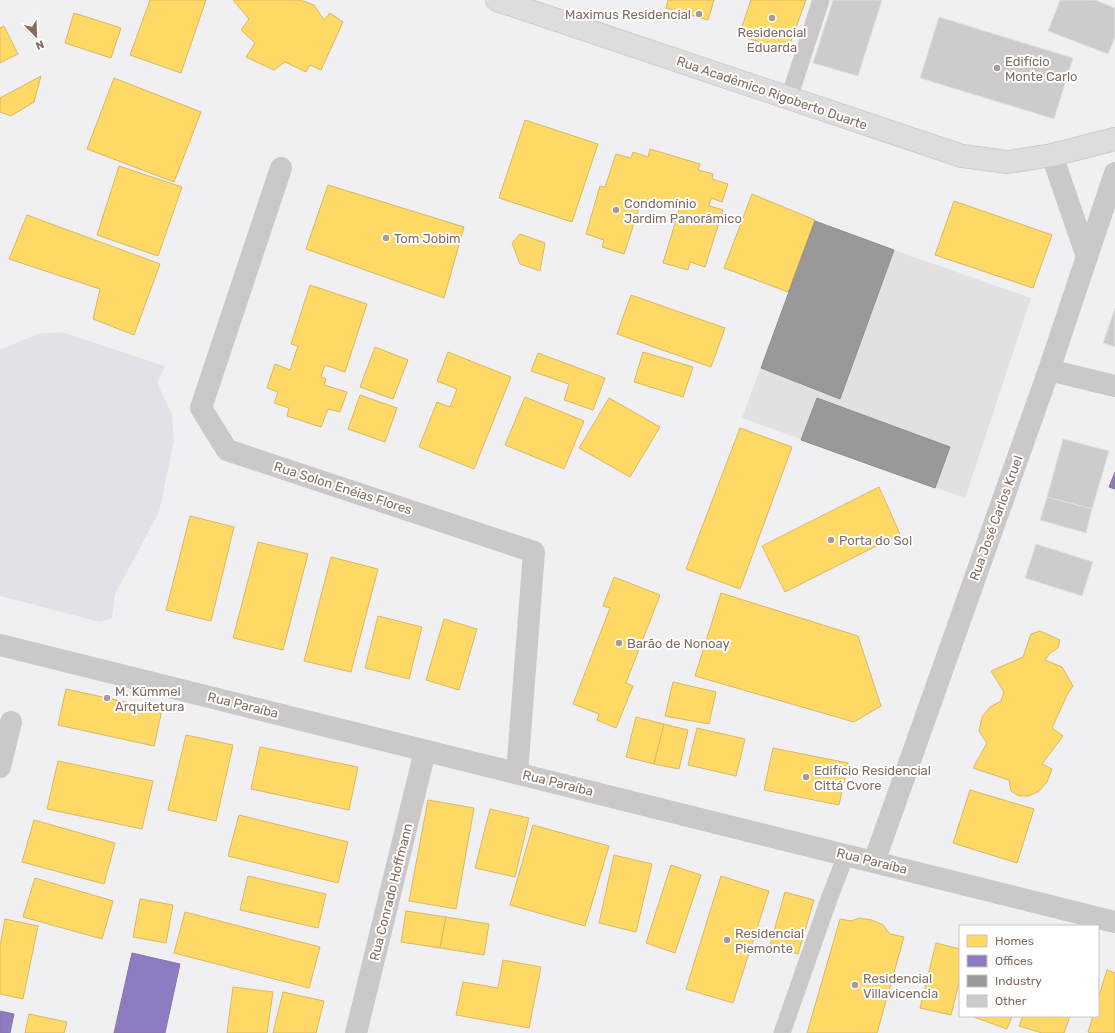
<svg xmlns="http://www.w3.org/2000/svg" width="1115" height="1033" viewBox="0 0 1115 1033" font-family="Rubik,sans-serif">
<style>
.built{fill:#e2e0e1}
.green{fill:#e3e0e7}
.homes{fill:#ffd966;stroke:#dab864}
.offices{fill:#8e7cc3;stroke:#8b77a5}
.industry{fill:#999;stroke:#928c88}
.building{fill:#cdcbcc;stroke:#e0e0e2}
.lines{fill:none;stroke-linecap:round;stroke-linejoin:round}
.secondary-casing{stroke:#cecccd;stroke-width:24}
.lane{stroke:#cac8c8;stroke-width:17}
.street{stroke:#cac8c8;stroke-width:22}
.secondary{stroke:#dedddd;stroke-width:22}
.poi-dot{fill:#a99a93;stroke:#fff;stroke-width:1.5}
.labels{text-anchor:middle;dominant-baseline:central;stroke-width:4;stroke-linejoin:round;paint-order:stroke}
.poi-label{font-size:13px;fill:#836c60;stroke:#fff;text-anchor:start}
.street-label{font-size:13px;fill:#836c60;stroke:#fff}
</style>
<rect width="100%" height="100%" fill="#f0f0f3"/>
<path class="built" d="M 815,221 L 894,250 L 1031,298 L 965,498 L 742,418 Z"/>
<path class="green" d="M 61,332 L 165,366 L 157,383 L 172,415 L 174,441 L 159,512 L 115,594 L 112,618 L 100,622 L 0,596 L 0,350 L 38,334 Z"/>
<g class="homes">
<path d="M 150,0 L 206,0 L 181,73 L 130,55 Z"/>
<path d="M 233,0 L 300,0 L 314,5 L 324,20 L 330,13 L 343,22 L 321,70 L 310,65 L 306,72 L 285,62 L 274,70 L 246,57 L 255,43 L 241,30 L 249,19 Z"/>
<path d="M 668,0 L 714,0 L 708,20 L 666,8 Z"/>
<path d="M 751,0 L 806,0 L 787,52 L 739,35 Z"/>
<path d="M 74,13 L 121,28 L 111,58 L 65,43 Z"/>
<path d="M 4,26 L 18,54 L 0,63 L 0,28 Z"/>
<path d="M 41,76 L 34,102 L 11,116 L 0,112 L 0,98 Z"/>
<path d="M 114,78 L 201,112 L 174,182 L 87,149 Z"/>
<path d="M 525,120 L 598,144 L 572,222 L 499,198 Z"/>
<path d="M 650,149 L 700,164 L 698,170 L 713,174 L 712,179 L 728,184 L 722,202 L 711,198 L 709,206 L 723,210 L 705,267 L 690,262 L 688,270 L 663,263 L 679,210 L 642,199 L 624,254 L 602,247 L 604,240 L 586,234 L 600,186 L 605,187 L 616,154 L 631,158 L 633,152 L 648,157 Z"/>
<path d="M 119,166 L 182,187 L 158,256 L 97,235 Z"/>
<path d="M 328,185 L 464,227 L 444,298 L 306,249 Z"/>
<path d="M 752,194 L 815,220 L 788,292 L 724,268 Z"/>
<path d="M 954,201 L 1052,235 L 1033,288 L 935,255 Z"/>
<path d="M 27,215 L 160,264 L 134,335 L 93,319 L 100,289 L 9,259 Z"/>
<path d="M 520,234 L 545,243 L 540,271 L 520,264 L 512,243 Z"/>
<path d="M 310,285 L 367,304 L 345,372 L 325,365 L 321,377 L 326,379 L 324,385 L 347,392 L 340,412 L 328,409 L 321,427 L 287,416 L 289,408 L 274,403 L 278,392 L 267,388 L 275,364 L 290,370 L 298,346 L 291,344 Z"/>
<path d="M 631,295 L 725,328 L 711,367 L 617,334 Z"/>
<path d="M 375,347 L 408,360 L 393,399 L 360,387 Z"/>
<path d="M 448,352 L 511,377 L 474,469 L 419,447 L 437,402 L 450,407 L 457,389 L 437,381 Z"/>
<path d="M 643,352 L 693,367 L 683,397 L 634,382 Z"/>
<path d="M 538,353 L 605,378 L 593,410 L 564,400 L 569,384 L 531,371 Z"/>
<path d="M 360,395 L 397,408 L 385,442 L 348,429 Z"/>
<path d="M 525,397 L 584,421 L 564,469 L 505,445 Z"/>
<path d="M 609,398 L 660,427 L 630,477 L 579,448 Z"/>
<path d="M 740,428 L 792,447 L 740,589 L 686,569 Z"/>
<path d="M 879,487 L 900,534 L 785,592 L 762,546 Z"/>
<path d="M 190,516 L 234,527 L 211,621 L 166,610 Z"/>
<path d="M 258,542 L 308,554 L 283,650 L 233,638 Z"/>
<path d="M 331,557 L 378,569 L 351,672 L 304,661 Z"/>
<path d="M 614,577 L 660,595 L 626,683 L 633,686 L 616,728 L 597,720 L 599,714 L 573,704 L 610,608 L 603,606 Z"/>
<path d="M 721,593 L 858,636 L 881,706 L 854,722 L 695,676 Z"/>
<path d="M 378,616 L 422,627 L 409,679 L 365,668 Z"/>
<path d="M 444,619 L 477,629 L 459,690 L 426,680 Z"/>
<path d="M 1040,631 L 1060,640 L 1058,648 L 1049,654 L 1045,660 L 1062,667 L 1073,686 L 1068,693 L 1052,728 L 1063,736 L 1042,764 L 1052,769 L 1047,782 L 1039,791 L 1029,796 L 1019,796 L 1011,791 L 1009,780 L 973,768 L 987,743 L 979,731 L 982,717 L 990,707 L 1001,701 L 1004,692 L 991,671 L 1023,657 L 1031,634 Z"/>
<path d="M 673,682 L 716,692 L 709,724 L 665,716 Z"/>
<path d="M 66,689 L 162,710 L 154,746 L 58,725 Z"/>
<path d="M 636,717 L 664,724 L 654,764 L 626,757 Z"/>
<path d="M 664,724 L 688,730 L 679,769 L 654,764 Z"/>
<path d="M 697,728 L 745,739 L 736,776 L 688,765 Z"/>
<path d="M 186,735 L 233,745 L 216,821 L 168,810 Z"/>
<path d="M 260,747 L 358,767 L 349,810 L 251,789 Z"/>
<path d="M 773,748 L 848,763 L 839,805 L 764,790 Z"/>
<path d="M 58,761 L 153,781 L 142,829 L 47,809 Z"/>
<path d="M 970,790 L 1034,809 L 1017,863 L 953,843 Z"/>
<path d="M 428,800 L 474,808 L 456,909 L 409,901 Z"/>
<path d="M 490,809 L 529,818 L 515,877 L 475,868 Z"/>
<path d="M 239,815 L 348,842 L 338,883 L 228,856 Z"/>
<path d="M 34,820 L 115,843 L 104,884 L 22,862 Z"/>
<path d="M 533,825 L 609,846 L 585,926 L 510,905 Z"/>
<path d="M 614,855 L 652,864 L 636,932 L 599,923 Z"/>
<path d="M 671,865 L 701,875 L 675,953 L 646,943 Z"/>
<path d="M 248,876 L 326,894 L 318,928 L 240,910 Z"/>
<path d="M 721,876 L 769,891 L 733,1003 L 686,989 Z"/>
<path d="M 35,878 L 113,901 L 102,939 L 23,917 Z"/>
<path d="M 785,892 L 814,900 L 798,954 L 770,945 Z"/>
<path d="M 140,899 L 173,905 L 166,943 L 133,937 Z"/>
<path d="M 406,911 L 446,917 L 440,948 L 401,942 Z"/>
<path d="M 185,912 L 320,947 L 309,988 L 174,953 Z"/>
<path d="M 446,917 L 489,924 L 484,955 L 440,948 Z"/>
<path d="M 859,918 L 872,920 L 883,925 L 890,934 L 904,937 L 877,1033 L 807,1033 L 840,919 L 851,921 Z"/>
<path d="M 5,919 L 38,926 L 23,999 L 0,994 L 0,946 Z"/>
<path d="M 936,943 L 960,949 L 960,979 L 951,1015 L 920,1008 Z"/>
<path d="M 503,960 L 541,967 L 529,1028 L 456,1015 L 463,982 L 498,988 Z"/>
<path d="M 1107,970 L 1115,973 L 1115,1033 L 1091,1033 L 1088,1032 L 1093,1016 L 1098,1016 L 1098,999 Z"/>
<path d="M 233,987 L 273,992 L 267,1033 L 227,1033 Z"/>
<path d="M 283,992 L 324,1001 L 316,1033 L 273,1033 Z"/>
<path d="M 29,1014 L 67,1022 L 64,1033 L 25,1033 Z"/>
<path d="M 974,1016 L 1012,1016 L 1007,1029 L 974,1017 Z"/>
<path d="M 1023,1016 L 1070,1016 L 1064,1033 L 1042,1033 L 1019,1026 Z"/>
</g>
<g class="offices">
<path d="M 1115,472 L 1115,489 L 1109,487 Z"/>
<path d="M 132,953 L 180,964 L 165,1033 L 114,1033 Z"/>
<path d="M 0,1011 L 14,1014 L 10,1033 L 0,1033 Z"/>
</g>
<g class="industry">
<path d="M 815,221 L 894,250 L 840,399 L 761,368 Z"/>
<path d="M 817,398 L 950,447 L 935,488 L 801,440 Z"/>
</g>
<g class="building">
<path d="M 833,0 L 882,0 L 858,76 L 813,63 Z"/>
<path d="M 1060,0 L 1095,0 L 1115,8 L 1115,37 L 1108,54 L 1048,31 Z"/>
<path d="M 939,17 L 1073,58 L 1054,119 L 920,78 Z"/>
<path d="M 1115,308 L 1115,347 L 1103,343 Z"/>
<path d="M 1063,439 L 1109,451 L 1092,509 L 1047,497 Z"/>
<path d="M 1047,497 L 1092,509 L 1086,533 L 1040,520 Z"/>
<path d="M 1036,544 L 1093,562 L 1082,596 L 1025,578 Z"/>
</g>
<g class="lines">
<g class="secondary-casing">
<path id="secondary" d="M 497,0 L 962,156 L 1008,162 L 1052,155 L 1115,139"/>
</g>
<g class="lane">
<path d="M 789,98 L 821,0"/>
<path d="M 782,1033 L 829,899 L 846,855"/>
</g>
<g class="street">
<path d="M 1052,155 L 1087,257"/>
<path d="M 281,168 L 201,408 L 227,450 L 534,552 L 517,773"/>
<path d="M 1049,370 L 1115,386"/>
<path d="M 0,645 L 1115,922"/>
<path d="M 0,767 L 11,722"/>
<path d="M 874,862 L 1049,370 L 1115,173"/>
<path d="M 356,1033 L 425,751"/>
</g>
<use href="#secondary" class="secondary"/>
</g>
<g class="poi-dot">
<circle cx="699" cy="14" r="4"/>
<circle cx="772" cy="18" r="4"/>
<circle cx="997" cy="68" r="4"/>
<circle cx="616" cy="210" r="4"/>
<circle cx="386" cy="238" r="4"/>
<circle cx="831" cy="540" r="4"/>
<circle cx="619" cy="643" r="4"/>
<circle cx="107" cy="698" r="4"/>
<circle cx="806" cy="777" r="4"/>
<circle cx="727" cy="940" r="4"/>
<circle cx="855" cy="985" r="4"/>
</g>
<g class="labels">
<g class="poi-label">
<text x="691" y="14" text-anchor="end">Maximus Residencial</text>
<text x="772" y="32" text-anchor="middle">Residencial<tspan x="772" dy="15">Eduarda</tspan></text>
<text x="1005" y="61">Edifício<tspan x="1005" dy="15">Monte Carlo</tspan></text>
<text x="624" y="203">Condomínio<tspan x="624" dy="15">Jardim Panorâmico</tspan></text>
<text x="394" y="238">Tom Jobim</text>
<text x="839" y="540">Porta do Sol</text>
<text x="627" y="643">Barão de Nonoay</text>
<text x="115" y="691">M. Kümmel<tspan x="115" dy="15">Arquitetura</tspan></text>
<text x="814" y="770">Edifício Residencial<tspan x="814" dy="15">Cittá Cvore</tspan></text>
<text x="735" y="933">Residencial<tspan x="735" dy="15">Piemonte</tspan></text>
<text x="863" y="978">Residencial<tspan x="863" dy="15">Villavicencia</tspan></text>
</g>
<g class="street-label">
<text transform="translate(772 93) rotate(19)">Rua Acadêmico Rigoberto Duarte</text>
<text transform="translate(343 488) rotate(18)">Rua Solon Enéias Flores</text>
<text transform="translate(996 518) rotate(-70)">Rua José Carlos Kruel</text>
<text transform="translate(243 705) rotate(14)">Rua Paraíba</text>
<text transform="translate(558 783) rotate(14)">Rua Paraíba</text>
<text transform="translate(872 861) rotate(14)">Rua Paraíba</text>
<text transform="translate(391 892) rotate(-76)">Rua Conrado Hoffmann</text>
</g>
</g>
<rect x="959" y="925" width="140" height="92" fill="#ffffff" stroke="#cdc4bf"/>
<rect x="967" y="935" width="20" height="12" fill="#ffd966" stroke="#cdc4bf"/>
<text x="995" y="945" font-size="12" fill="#836c60">Homes</text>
<rect x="967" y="955" width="20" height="12" fill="#8e7cc3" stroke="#cdc4bf"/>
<text x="995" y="965" font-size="12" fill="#836c60">Offices</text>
<rect x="967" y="975" width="20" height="12" fill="#999999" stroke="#cdc4bf"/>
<text x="995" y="985" font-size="12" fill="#836c60">Industry</text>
<rect x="967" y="995" width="20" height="12" fill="#cdcbcc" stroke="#cdc4bf"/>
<text x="995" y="1005" font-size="12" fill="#836c60">Other</text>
<g transform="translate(36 36) rotate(157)" stroke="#ffffff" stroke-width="3" paint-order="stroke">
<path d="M0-3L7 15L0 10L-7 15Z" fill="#836c60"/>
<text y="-6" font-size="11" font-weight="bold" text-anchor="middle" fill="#836c60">N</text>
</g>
</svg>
